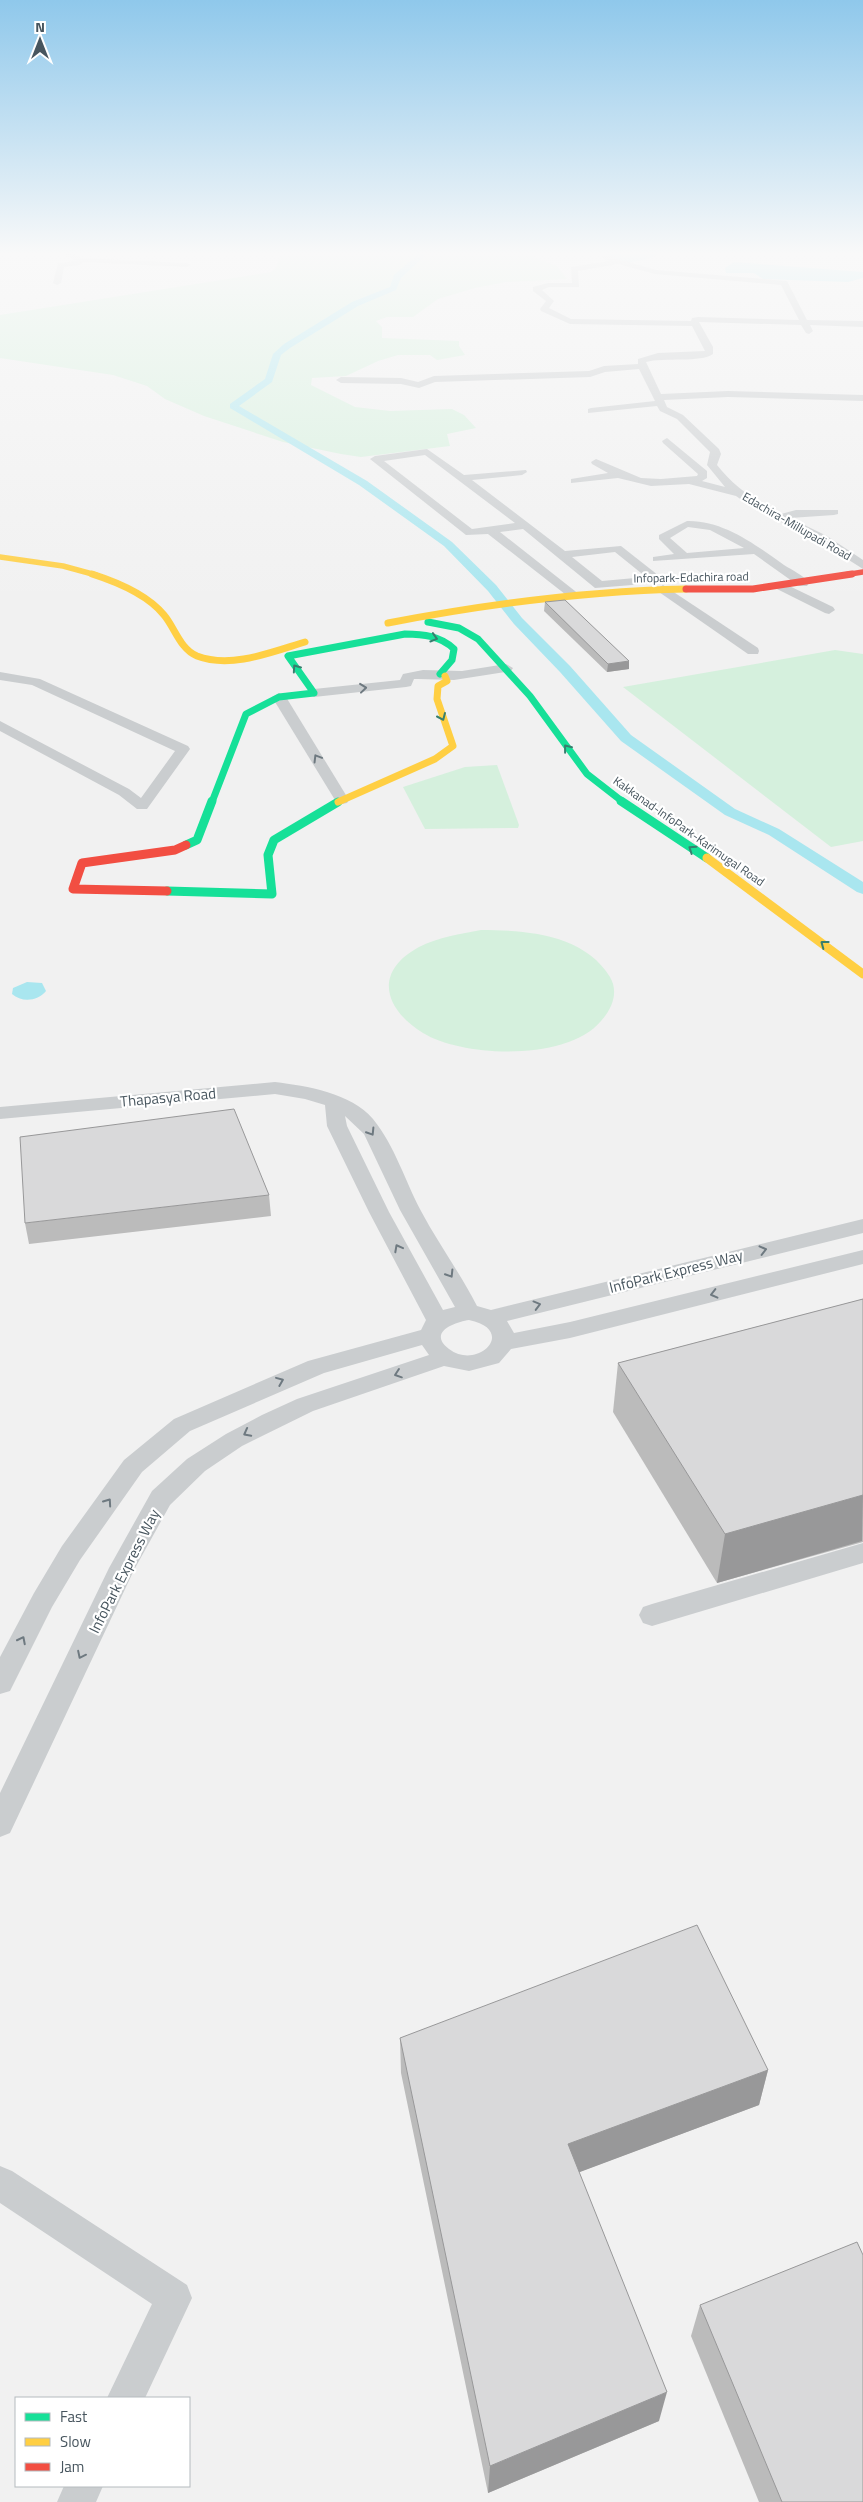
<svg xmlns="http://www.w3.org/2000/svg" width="863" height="2502" viewBox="0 0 863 2502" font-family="'Titillium Web',sans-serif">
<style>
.green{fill:#d5f0dd}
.water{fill:#a9e6ef}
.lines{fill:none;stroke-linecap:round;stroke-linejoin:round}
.canal{fill:#a9e6ef;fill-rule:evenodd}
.street{fill:#cacdcf;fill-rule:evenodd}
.fast-far1{stroke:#16e098;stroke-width:7}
.fast{stroke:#16e098;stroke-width:9}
.slow-far2{stroke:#ffcf43;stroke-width:5.5}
.slow-far1{stroke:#ffcf43;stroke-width:7}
.slow{stroke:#ffcf43;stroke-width:9}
.jam-far2{stroke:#f24e42;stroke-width:5.5}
.jam-far1{stroke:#f24e42;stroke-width:7}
.jam{stroke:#f24e42;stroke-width:9}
.wall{fill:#bbb}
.shaded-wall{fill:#989899}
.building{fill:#d9d9da;stroke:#989899}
.oneway{stroke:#387f6f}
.oneway2{stroke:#6e7980}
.labels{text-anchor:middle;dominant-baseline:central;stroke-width:4.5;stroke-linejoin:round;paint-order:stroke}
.far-street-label{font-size:12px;fill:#47555e;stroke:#fff}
.street-label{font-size:15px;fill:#47555e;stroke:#fff}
</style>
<rect width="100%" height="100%" fill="#f1f1f1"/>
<g class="green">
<path d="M 286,253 L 524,253 L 557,266 L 567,279 L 506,282 L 475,288 L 438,299 L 413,317 L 387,317 L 376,321 L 382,327 L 382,338 L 459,341 L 459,346 L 465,355 L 437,360 L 430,355 L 398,355 L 378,361 L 346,376 L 312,378 L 311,385 L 355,407 L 390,411 L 452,409 L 464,415 L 476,428 L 447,434 L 450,446 L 361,457 L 341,454 L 283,442 L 204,416 L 165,399 L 147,386 L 113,375 L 0,358 L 0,315 L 271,272 L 276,268 L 280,256 Z"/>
<path d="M 835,650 L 863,654 L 863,841 L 831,847 L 623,687 Z"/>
<path d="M 497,765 L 519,825 L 518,828 L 425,829 L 403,787 L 465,767 Z"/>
<path d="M 481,930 C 526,930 584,934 610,977 C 619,992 612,1009 601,1021 C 568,1061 464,1058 423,1033 C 384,1009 373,972 419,947 C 439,937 460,934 481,930 Z"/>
</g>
<g class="water">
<path d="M 652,253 L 659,255 C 644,260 617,269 606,254 Z"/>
<path d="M 734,262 L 863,272 L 863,278 L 848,282 L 763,279 L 754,273 L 726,273 L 725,268 Z"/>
<path d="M 27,982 L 42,983 L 46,991 C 38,1001 22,1003 12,994 L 13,988 Z"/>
</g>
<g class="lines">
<path class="canal" d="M 420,253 L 428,253 L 401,278 L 396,290 L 358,306 L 290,348 L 281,355 L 272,382 L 239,406 L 367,481 L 452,542 L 496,585 L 522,618 L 570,666 L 631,735 L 735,809 L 779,829 L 863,882 L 863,894 L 857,892 L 769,835 L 725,815 L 621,741 L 560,672 L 514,624 L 488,591 L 444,546 L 359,485 L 230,408 L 230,404 L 265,379 L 273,354 L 284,344 L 352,302 L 390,287 L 394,275 Z"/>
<g class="street">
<path d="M 63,253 L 72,253 L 82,258 L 187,263 L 191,265 L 187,267 L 83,262 L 79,265 L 64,267 L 61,283 L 57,285 L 53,283 L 58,263 L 76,261 Z"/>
<path d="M 604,255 L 656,270 L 787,281 L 807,320 L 863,321 L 863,327 L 810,325 L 813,331 L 809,334 L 806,333 L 801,325 L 699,322 L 713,347 L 713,354 C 701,363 664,357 646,362 L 661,394 L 728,391 L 863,395 L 863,401 L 728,397 L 664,400 L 667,407 L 683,415 L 719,449 L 721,454 L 717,465 C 734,487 756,501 781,514 L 796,510 L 838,510 L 838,514 L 834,515 L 790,518 L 827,536 L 863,560 L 863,569 L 819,541 L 755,509 L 736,496 L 689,484 L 651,486 L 618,478 L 571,483 L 571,479 L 608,473 L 592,464 L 591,462 L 596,459 L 641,478 L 661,479 L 697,476 L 698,474 L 663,443 L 662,441 L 667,438 L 707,471 L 707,478 L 702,481 L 725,487 L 707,465 L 710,452 L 677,419 L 660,411 L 657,406 L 588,413 L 588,409 L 591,408 L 655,401 L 639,369 L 605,372 L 590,377 L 435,382 L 419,388 L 401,384 L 341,383 L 336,380 L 341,377 L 401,378 L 418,382 L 434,376 L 589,371 L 604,366 L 638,364 L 638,359 L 658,353 L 705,351 L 692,326 L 570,324 L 541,311 L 540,309 L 546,301 L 533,291 L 533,287 L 548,283 L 572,283 L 571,267 L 609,261 L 600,257 ZM 618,264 L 655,274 L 781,285 L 799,320 L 698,317 L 692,318 L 691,321 L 571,319 L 549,308 L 554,301 L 542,290 L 549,287 L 579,287 L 578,271 Z"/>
<path d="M 427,449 L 464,475 L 526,470 L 527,472 L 522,475 L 472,480 L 565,551 L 621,546 L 663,579 L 657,583 L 595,588 L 523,529 L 500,532 L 580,595 L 578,598 L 570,598 L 488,534 L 466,535 L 370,459 L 375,456 ZM 425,455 L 515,523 L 472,529 L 384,461 ZM 615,552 L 646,577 L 602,581 L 572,557 Z"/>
<path d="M 687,521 C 723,520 756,545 784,565 C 792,570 803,575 809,583 L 807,586 L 799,586 L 754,554 L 653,561 L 653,557 L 674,554 L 659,539 L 659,535 ZM 688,527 L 710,530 L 744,548 L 687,553 L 670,538 Z"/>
<path d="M 781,582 L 833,607 L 835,610 L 829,614 L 825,613 L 777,589 L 775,586 Z"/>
<path d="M 663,585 L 758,648 L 759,651 L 758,654 L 748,654 L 659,592 L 657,589 Z"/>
<path d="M 506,664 L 513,668 L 511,671 L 454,680 L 418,679 L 414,679 L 411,686 L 406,687 L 314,697 L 307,693 L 314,689 L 400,680 L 403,674 L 423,670 L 462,671 Z"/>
<path d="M 0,672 L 40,679 L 188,746 L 190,749 L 147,809 L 137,809 L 119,795 L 0,731 L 0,721 L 129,789 L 141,798 L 175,751 L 32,685 L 0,680 Z"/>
<path d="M 279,693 L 286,697 L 349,800 L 347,803 L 342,804 L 335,800 L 272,697 Z"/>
<path d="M 275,1082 C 307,1086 351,1093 373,1119 C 395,1146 405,1181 421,1211 C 438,1243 460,1273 477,1306 L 491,1310 L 863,1219 L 863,1233 L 507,1321 L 514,1333 L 570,1322 L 863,1250 L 863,1264 L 570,1338 L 511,1349 L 499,1363 L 469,1371 L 444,1366 L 313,1411 L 242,1446 L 205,1471 L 170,1505 L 134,1570 L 10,1833 L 0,1837 L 0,1793 L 109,1568 L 152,1491 L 187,1459 L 226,1434 L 262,1415 L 297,1399 L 429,1355 L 422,1345 L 324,1373 L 190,1431 L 142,1472 L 80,1560 L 52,1607 L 10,1691 L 0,1694 L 0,1657 L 34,1593 L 62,1546 L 124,1460 L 174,1419 L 308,1361 L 421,1330 L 426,1320 L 369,1212 L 327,1126 L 325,1105 L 305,1099 L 275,1094 L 0,1119 L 0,1107 ZM 345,1116 L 364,1134 L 400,1210 L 455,1307 L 443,1310 L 389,1212 L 347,1126 ZM 469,1320 C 518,1330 478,1371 449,1349 C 427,1332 455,1322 469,1320 Z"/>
<path d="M 863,1543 L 863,1563 L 652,1626 L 643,1623 L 639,1615 L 643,1607 L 652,1604 Z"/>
<path d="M 0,2166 L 12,2171 L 187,2285 L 192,2298 L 145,2398 L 107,2398 L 152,2304 L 0,2203 Z"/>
<path d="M 64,2486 L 103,2486 L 96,2502 L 57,2502 Z"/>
</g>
<g class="fast-far1">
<path d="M 428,622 L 459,628 L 478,639 L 530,696 L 587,774 L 623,802"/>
<path d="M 212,802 L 246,714 L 279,697 L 314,693 L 288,656 L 405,634 C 423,634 441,636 454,649 L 452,660 L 440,674"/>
</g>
<g class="fast">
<path d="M 621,801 L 707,858"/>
<path d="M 186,845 L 197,840 L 212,801"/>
<path d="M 167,891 L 272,894 L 268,855 L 274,840 L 338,802"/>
</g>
<path class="slow-far2" d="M 0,557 L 63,566 L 96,575"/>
<g class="slow-far1">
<path d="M 92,574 C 117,582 147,594 164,615 C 175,628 180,649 197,656 C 231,669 272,652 305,642"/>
<path d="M 388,623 C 487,604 585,591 686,589"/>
<path d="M 338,802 L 435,759 L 453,746 L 437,699 L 438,686 L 447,681 L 445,676"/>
</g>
<path class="slow" d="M 707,858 L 863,974"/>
<path class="jam-far2" d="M 844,575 L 863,572"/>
<path class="jam-far1" d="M 686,589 L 753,589 L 852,574"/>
<path class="jam" d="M 167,891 L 73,889 L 82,863 L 175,850 L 186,845"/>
</g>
<g class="wall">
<path d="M 545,602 L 629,661 L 629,669 L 607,672 L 544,611 Z"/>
<path d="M 269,1195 L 271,1216 L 29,1244 L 25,1223 Z"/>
<path d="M 863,1299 L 863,1542 L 717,1583 L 613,1412 L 618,1363 Z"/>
<path d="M 400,2038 L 768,2070 L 759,2105 L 579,2172 L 659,2421 L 488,2493 L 401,2073 Z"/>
<path d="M 700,2305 L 863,2502 L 759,2502 L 691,2336 Z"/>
</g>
<g class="shaded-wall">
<path d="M 629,661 L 629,669 L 607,672 L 608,664 Z"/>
<path d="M 863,1495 L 862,1541 L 717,1583 L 725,1534 Z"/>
<path d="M 768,2070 L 759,2105 L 564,2178 L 568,2144 Z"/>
<path d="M 667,2392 L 659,2421 L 488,2493 L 490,2466 Z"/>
</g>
<g class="building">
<path d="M 565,600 L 629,661 L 608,664 L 545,602 Z"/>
<path d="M 234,1109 L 269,1195 L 25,1223 L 20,1137 Z"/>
<path d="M 863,1299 L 863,1495 L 725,1534 L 618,1363 Z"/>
<path d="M 697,1925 L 768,2070 L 568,2144 L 667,2392 L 490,2466 L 400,2038 Z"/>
<path d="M 857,2242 L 863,2255 L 863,2502 L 782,2502 L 700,2305 Z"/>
</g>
<defs><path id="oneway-chevron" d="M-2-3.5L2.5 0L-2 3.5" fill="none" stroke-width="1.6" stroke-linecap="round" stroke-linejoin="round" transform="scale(1.25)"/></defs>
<g class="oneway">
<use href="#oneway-chevron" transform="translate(434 638) rotate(17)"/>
<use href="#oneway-chevron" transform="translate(296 668) rotate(-125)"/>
<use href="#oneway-chevron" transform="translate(442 717) rotate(66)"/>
<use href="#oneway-chevron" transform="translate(567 748) rotate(-128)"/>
<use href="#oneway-chevron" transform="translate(692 849) rotate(-146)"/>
<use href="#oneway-chevron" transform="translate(824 944) rotate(-143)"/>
</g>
<g class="oneway2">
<use href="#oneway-chevron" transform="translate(363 688) rotate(-6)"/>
<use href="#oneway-chevron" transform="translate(317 758) rotate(-121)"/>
<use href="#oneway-chevron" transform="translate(371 1132) rotate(58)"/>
<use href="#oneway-chevron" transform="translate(398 1248) rotate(-118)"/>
<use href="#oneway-chevron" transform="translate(763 1250) rotate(-14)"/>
<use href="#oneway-chevron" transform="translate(450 1274) rotate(58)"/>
<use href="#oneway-chevron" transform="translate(714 1294) rotate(166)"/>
<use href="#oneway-chevron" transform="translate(537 1305) rotate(-15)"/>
<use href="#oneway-chevron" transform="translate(398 1374) rotate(161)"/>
<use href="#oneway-chevron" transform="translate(280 1381) rotate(-22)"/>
<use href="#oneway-chevron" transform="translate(247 1433) rotate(152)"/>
<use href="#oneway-chevron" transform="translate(108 1502) rotate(-55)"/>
<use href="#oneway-chevron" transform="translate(22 1640) rotate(-63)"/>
<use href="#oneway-chevron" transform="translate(81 1655) rotate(116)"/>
</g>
<linearGradient id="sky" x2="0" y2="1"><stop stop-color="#8fc8eb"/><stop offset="0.42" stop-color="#f9f9f9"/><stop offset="1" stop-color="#f9f9f9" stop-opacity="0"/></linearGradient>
<rect width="863" height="603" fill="url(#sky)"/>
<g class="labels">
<g class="far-street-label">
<text transform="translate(797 526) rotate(30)">Edachira-Millupadi Road</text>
<text transform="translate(691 577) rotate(-1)">Infopark-Edachira road</text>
<text transform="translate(689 831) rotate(35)">Kakkanad-InfoPark-Karimugal Road</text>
</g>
<g class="street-label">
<text transform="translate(168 1097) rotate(-5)">Thapasya Road</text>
<text transform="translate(676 1271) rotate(-14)">InfoPark Express Way</text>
<text transform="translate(124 1571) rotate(-63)">InfoPark Express Way</text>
</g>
</g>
<rect x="15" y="2397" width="175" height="90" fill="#ffffff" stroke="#b5bbbf"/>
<rect x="25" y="2413" width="25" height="8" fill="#16e098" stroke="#b5bbbf"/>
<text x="60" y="2422" font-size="15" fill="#47555e">Fast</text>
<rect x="25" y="2438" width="25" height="8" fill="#ffcf43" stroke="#b5bbbf"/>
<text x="60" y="2447" font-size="15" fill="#47555e">Slow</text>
<rect x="25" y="2463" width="25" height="8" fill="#f24e42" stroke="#b5bbbf"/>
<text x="60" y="2472" font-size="15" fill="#47555e">Jam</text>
<g transform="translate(40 40)" stroke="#ffffff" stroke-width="4" paint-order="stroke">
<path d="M0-4L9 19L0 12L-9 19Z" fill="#47555e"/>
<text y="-8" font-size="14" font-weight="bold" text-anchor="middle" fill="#47555e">N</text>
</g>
</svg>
